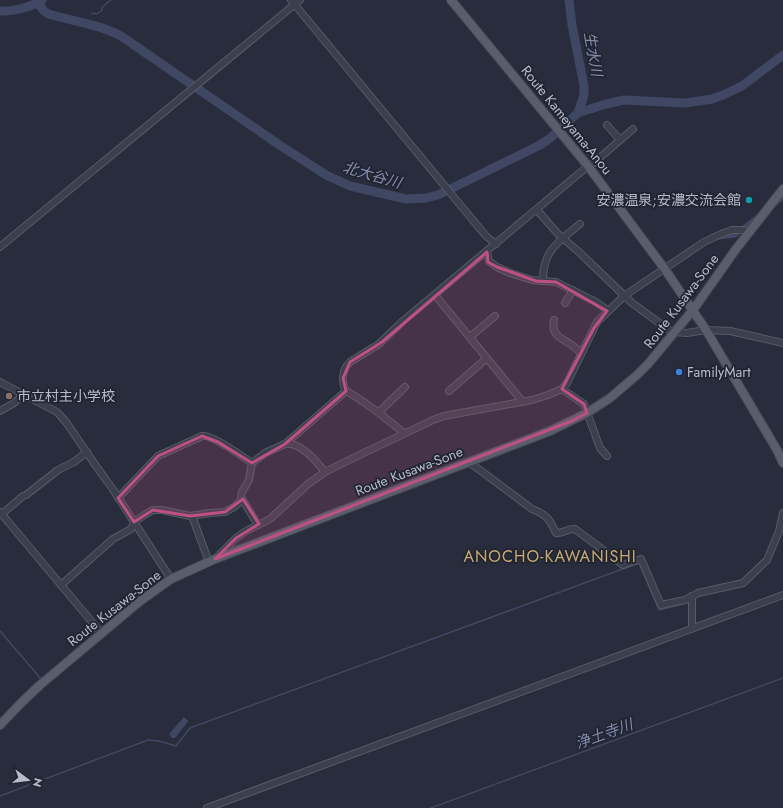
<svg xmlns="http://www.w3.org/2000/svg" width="783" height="808" viewBox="0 0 783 808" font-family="Jost,'Noto Sans JP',sans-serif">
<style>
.water{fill:#404763}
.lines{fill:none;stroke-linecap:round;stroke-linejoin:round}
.stream{stroke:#404763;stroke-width:1.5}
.canal{stroke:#404763;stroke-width:5}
.river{stroke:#404763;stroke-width:9}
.minor-casing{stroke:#575a68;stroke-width:8}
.major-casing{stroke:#454856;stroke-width:10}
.minor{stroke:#3c3f4d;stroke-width:6}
.major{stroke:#5a5e6c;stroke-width:8}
.marked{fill:#be5181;fill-opacity:0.2;stroke:#be5181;stroke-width:3;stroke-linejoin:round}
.culture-dot{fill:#0f9aa8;stroke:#212432;stroke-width:1.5}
.shop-dot{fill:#3f7fe0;stroke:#212432;stroke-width:1.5}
.education-dot{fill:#8d6e63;stroke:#212432;stroke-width:1.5}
.labels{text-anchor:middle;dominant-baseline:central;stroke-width:3.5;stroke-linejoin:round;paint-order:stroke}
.street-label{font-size:14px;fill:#b8bbc8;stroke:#212432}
.poi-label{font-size:14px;fill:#b8bbc8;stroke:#212432;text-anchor:start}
.water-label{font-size:15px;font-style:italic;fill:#838cab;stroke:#212432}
.quarter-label{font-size:16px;letter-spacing:1px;fill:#c8aa72;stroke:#212432}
</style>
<rect width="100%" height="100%" fill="#282c3c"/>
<path class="water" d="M 184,717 L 188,721 L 187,723 L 175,738 L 172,738 L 169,734 Z"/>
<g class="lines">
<g class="stream">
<path d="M 92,14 L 93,13 L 97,14 L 102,10 L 102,7 L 111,0"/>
<path d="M 0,631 L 42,680"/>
<path d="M 0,796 L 148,740 L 159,741 L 176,746 L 190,728 L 639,563 L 659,610 L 691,602"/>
<path d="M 431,808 L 783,678"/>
</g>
<g class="canal">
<path d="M 773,205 L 783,197"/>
<path d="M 719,237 L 735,235 L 759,216"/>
</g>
<g class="river">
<path d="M 569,0 L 572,25 L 584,86 L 584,95 L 578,113"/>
<path d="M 38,3 L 44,11 L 48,14 C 73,21 98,24 121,36 L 278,144 L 326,175 L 350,186 L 406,199 L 426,198 L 438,195 L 540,145 L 549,139 L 578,113 L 606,104 L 624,100 L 685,103 L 712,99 L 723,95 L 742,86 L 783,55"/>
<path d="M 0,11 C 11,12 32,7 42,0"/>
</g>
<g class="minor-casing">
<g id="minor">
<path d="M 291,0 L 486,236 L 496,244"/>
<path d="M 607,125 L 620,140"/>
<path d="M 589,167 L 633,129"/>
<path d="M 537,210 L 559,235 L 579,252 L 632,303 L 669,330 L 675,332 L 687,333 L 706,330 L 730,331 L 783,343"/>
<path d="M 0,247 L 300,0"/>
<path d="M 487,252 L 489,261 L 497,267 L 510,273 L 532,280 L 556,282 L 596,302 L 606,309 L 607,312"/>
<path d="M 543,281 C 543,274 544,265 547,258 C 552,245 569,233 580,224"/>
<path d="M 435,295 L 522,401"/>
<path d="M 565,303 L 573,290"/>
<path d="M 554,320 C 549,341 572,339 581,354"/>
<path d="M 470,337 L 495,316"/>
<path d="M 0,382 L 57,412 L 66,422 L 96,466 L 112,488 L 171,579"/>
<path d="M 562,389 L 584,404 L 600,448 L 607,456"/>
<path d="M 449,391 L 487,358"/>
<path d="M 0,411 L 14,403 L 23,395"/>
<path d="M 379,412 L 405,387"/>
<path d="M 404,433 C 385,418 368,403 346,391 C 341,381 342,370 350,362 L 379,344 L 403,321 L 588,166"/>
<path d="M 285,444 C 301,442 316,461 325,472"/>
<path d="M 469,462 L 532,509 C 547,515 549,518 556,533 C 563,534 568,528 575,529 L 623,565 L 641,559 L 661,605 L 685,600 L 698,593 L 743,583 L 767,560 L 779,531 L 783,513"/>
<path d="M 118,498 L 158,456 L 202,436 C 212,434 243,457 252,463"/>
<path d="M 0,512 L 102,634"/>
<path d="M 2,514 L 23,496 L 26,495 L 58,470 L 74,462 L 87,452"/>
<path d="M 192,516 L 209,562"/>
<path d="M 134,522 L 146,514 L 153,510 L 162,510 L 190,516 L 210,513 L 225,512 L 234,507 L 242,500"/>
<path d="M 258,525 L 241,497 L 242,492 L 249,480 L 252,463 L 265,453 L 285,444 L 346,391"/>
<path d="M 216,558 L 236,538 L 246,531 L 270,519 L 308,484 L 325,472 L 347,461 L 433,420 L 444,416 L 532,400 L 548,395 L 562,389 L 567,383 L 597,322 L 624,296 L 704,242 L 721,234 L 732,230 L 744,230 L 749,233"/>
<path d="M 61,585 L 113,539 L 131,529 L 134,523"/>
<path d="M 692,596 L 692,628"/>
<path d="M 207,808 L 783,595"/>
</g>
</g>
<g class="major-casing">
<g id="major">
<path d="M 451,0 L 588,166 L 664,268 L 706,330 L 777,450 L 783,463"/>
<path d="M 0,725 L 21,703 L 40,685 L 139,602 L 171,579 L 215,559 L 550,431 L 587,413 L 610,398 L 637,375 L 648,364 L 693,310 L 736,249 L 783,189"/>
</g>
</g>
<use href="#minor" class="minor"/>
<use href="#major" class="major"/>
</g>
<path class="marked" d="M 487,252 L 488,262 L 497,267 L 536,281 L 556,282 L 607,311 L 594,328 L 562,389 L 584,404 L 587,413 L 572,421 L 215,559 L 236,538 L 259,524 L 243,499 L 225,512 L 190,516 L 153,510 L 134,522 L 118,498 L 158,456 L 202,436 L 218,442 L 252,463 L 285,444 L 346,391 L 343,378 L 350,362 L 382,342 Z"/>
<circle class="culture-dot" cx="749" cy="200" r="4"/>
<circle class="shop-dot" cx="679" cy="372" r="4"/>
<circle class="education-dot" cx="9" cy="396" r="4"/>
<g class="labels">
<g class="street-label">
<text transform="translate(567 120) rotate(51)">Route Kameyama-Anou</text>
<text transform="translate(681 301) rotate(-53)">Route Kusawa-Sone</text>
<text transform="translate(409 471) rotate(-21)">Route Kusawa-Sone</text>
<text transform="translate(114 608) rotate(-38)">Route Kusawa-Sone</text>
</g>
<g class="poi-label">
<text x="741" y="200" text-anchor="end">安濃温泉;安濃交流会館</text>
<text x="687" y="372">FamilyMart</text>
<text x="17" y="396">市立村主小学校</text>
</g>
<g class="water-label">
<text transform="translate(593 54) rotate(80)">生水川</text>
<text transform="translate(372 175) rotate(16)">北大谷川</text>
<text transform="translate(604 734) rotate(-20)">浄土寺川</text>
</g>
<g class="quarter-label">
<text x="550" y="556">ANOCHO-KAWANISHI</text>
</g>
</g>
<g transform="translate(28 780) rotate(105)" stroke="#212432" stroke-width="3" paint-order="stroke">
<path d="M0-3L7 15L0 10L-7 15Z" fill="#b8bbc8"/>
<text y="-6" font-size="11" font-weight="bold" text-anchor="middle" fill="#b8bbc8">N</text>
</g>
</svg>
